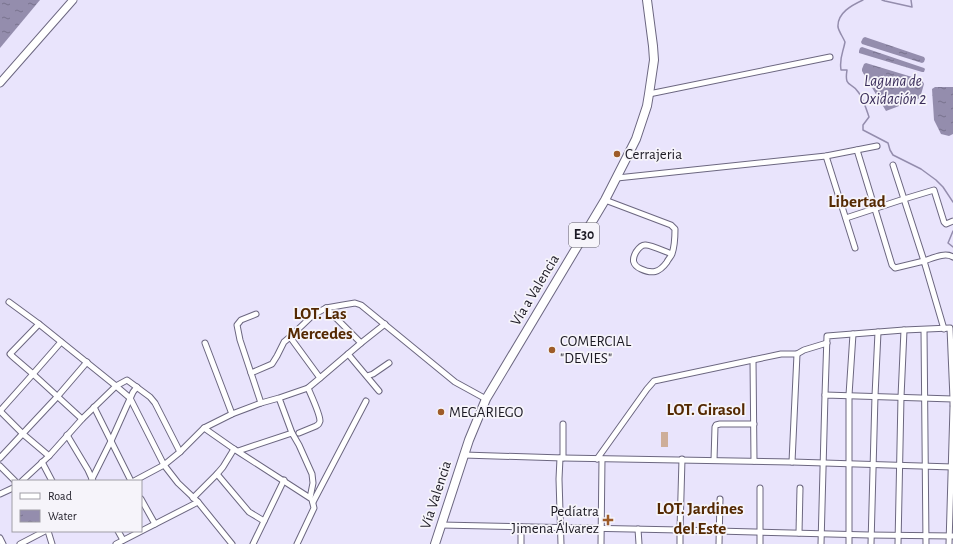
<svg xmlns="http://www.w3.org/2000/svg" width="953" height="544" viewBox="0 0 953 544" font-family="'Alegreya Sans',sans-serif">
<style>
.green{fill:#ceae99}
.water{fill:url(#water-ripples)}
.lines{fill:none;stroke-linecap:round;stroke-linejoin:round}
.stream{stroke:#948dad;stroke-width:1.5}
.minor-casing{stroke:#6c6780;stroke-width:7}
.secondary-casing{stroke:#6c6780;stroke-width:9}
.trunk-casing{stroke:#6c6780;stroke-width:10}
.minor{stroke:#fff;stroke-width:5}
.secondary{stroke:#fff;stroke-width:7}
.trunk{stroke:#fff;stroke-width:8}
.poi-dot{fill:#9e5c29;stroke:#f6f4fa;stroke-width:1.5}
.labels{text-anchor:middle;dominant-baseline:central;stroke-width:3.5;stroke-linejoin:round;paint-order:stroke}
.shield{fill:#f6f4fa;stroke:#5e5c65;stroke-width:1}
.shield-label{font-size:14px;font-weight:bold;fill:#1d1b25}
.poi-label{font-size:15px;fill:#1d1b25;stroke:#f6f4fa;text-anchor:start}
.street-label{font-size:15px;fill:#1d1b25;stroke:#f6f4fa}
.water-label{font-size:16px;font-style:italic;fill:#3b2e5b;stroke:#f6f4fa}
.quarter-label{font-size:17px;font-weight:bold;fill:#542902;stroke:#f6f4fa}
</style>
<defs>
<pattern id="water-ripples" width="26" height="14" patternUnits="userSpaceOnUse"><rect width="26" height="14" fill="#948dad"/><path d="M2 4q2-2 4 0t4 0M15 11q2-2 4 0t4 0" fill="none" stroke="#78728d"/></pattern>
</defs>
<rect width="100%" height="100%" fill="#e9e4fc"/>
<rect class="green" x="661" y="432" width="7" height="15"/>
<g class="water">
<path d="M 0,0 L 40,0 L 0,48 Z"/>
<path d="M 865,37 L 924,57 L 925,59 L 924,62 L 922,63 L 862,44 L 861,42 L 863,38 Z"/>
<path d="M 862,47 L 924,68 L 925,69 L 924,72 L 922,72 L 859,53 L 859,51 L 860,48 Z"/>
<path d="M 866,63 L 922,80 L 924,84 L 920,98 L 886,111 L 862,71 L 862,69 L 864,64 Z"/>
<path d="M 935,87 L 953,87 L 953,134 L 949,136 L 941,134 L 934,120 L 932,89 Z"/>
</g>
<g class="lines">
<g class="stream">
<path d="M 863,0 C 852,5 837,13 838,27 C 839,32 843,37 845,42 C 843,53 839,58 841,70 L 847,70 C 844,89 852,81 859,93 C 864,101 866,108 869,117 L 863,125 L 863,130 L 888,143 L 890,150 L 893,155 L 921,169 L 936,180 L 943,187 L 953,202"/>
<path d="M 882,0 L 885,1 L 912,7 L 911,0"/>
<path d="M 953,231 L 948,243 L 953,247"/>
</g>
<g class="minor-casing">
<g id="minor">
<path d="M 649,94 L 830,57"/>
<path d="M 857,150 L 892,265 L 895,268 L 924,261 L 944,329"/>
<path d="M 826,156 L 855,248"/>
<path d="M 893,165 L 904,199 L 924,261 C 933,258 945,252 953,257"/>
<path d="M 617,178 L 826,156 L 877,146"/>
<path d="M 605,200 L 671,225 L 675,229 C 675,236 674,248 672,254 C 671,257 668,259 667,262 C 659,273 652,274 641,269 C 632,265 632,259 636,252 C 638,249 641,244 646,245 C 651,245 666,252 672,254"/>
<path d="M 846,218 L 904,199 L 934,190 L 944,222 L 946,224 L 953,221"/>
<path d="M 9,302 L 39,324 L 116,386 L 127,380 L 150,397 L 155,403 L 180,452"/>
<path d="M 326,308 L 361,343 L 385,324"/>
<path d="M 256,314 L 241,320 L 237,325 L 240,340 L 251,373 L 272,364 L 277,356 L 284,342 L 290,337 L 313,315 L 326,308 L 343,305 L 355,303 L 361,305 L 455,382 L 486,399"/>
<path d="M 39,324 L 10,354 L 12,356 L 33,374 L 61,342"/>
<path d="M 924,330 L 926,544"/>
<path d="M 290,337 L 320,378 L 361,343"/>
<path d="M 205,343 L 232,414"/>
<path d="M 348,354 L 379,391"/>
<path d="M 753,360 L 754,461"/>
<path d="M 251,373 L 261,403"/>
<path d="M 367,376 L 373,374 L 389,363"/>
<path d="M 825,395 L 827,336 L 904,330 L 950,328 L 953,399"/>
<path d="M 279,398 L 292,433 L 299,445 L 312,474 L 313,483 L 310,498 L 234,449 L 204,428 L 232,414 L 261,403 L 279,398 L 308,388 L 320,378"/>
<path d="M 94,407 L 131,481"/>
<path d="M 0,411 L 33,374 L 82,419"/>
<path d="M 0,411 L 23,434 L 49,456"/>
<path d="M 299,433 L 316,426 C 319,424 319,424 320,421 C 320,414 311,395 308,388"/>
<path d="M 67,435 L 88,470 L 93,481"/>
<path d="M 238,451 L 292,433"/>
<path d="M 464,455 L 563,458 L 563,424"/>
<path d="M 0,458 L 57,397 L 87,362"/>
<path d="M 560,458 L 559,479 L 561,544"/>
<path d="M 563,458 L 792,462 L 797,354"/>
<path d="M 597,459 L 647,389 L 654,381 L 781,354 L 797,354 L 804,350 L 827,343"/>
<path d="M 714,460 L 715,427 L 716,425 L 720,424 L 754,424"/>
<path d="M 42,462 L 52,481"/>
<path d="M 792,462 L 953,467"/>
<path d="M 0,466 L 15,481"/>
<path d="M 217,474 L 223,467 L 234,449"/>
<path d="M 92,479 L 111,441 L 133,392 L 137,387"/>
<path d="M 22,481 L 49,456 L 82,419 L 116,386 L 130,398 L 164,465 L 178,483 L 198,502 L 232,544"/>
<path d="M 134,481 L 164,465 L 180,452 L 204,428"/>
<path d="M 0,494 L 13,488"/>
<path d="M 193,498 L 217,474 L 249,512 L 264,521"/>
<path d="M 141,499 L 155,524"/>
<path d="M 313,502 L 366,401"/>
<path d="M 441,525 L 680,530 L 869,535 L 953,536"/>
<path d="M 521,527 L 521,544"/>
<path d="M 638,529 L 639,544"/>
<path d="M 48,531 L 52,544"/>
<path d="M 118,531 L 123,540"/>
<path d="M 799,533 L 800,488"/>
<path d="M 0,538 L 3,544"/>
<path d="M 20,544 L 45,531"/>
<path d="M 116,544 L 198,502"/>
<path d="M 253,544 L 284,480"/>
<path d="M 297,544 L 314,508 L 312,500"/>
<path d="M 601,544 L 602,459"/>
<path d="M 680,544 L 680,530 L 682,459"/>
<path d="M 719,544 L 720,499"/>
<path d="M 760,544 L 760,488"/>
<path d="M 821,544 L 825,395 L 953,399 L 953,405"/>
<path d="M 849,544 L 849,395 L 853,334"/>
<path d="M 871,544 L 875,396 L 878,332"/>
<path d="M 898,544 L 901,397 L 904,330"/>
<path d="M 949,544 L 953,407"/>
</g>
</g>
<g class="secondary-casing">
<path id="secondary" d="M 0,83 L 73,0"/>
</g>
<g class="trunk-casing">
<path id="trunk" d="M 435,544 L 469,440 L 486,399 L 605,200 L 631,149 L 636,139 L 647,106 L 649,94 L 654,60 L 653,46 L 647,0"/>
</g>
<use href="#minor" class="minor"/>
<use href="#secondary" class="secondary"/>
<use href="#trunk" class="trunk"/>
</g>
<g class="poi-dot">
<circle cx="617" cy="154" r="4"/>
<circle cx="552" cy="350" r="4"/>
<circle cx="441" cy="412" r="4"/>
<path d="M606 514h4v4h4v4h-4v4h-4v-4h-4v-4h4z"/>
</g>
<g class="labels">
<rect class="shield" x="569" y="223" width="30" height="24" rx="3"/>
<g class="shield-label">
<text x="584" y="235">E30</text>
</g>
<g class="poi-label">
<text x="625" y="154">Cerrajeria</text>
<text x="560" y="341">COMERCIAL<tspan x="560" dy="17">"DEVIES"</tspan></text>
<text x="449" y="412">MEGARIEGO</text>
<text x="599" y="511" text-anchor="end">Pedíatra<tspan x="599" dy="17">Jimena Álvarez</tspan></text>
</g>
<g class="street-label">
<text transform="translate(535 290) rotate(-59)">Vía a Valencia</text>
<text transform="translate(436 495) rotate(-72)">Vía Valencia</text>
</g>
<g class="water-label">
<text x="893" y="81">Laguna de<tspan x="893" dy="18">Oxidación 2</tspan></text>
</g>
<g class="quarter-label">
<text x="857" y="201">Libertad</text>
<text x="320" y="313">LOT. Las<tspan x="320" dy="20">Mercedes</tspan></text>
<text x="706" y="409">LOT. Girasol</text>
<text x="700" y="508">LOT. Jardines<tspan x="700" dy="20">del Este</tspan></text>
</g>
</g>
<rect x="12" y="480" width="130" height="52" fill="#f6f4fa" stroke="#9f9da5"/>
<rect x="20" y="493" width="20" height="6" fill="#ffffff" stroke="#9f9da5"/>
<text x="48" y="500" font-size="12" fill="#1d1b25">Road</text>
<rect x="20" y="510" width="20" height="12" fill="url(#water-ripples)" stroke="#9f9da5"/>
<text x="48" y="520" font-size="12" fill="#1d1b25">Water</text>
</svg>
